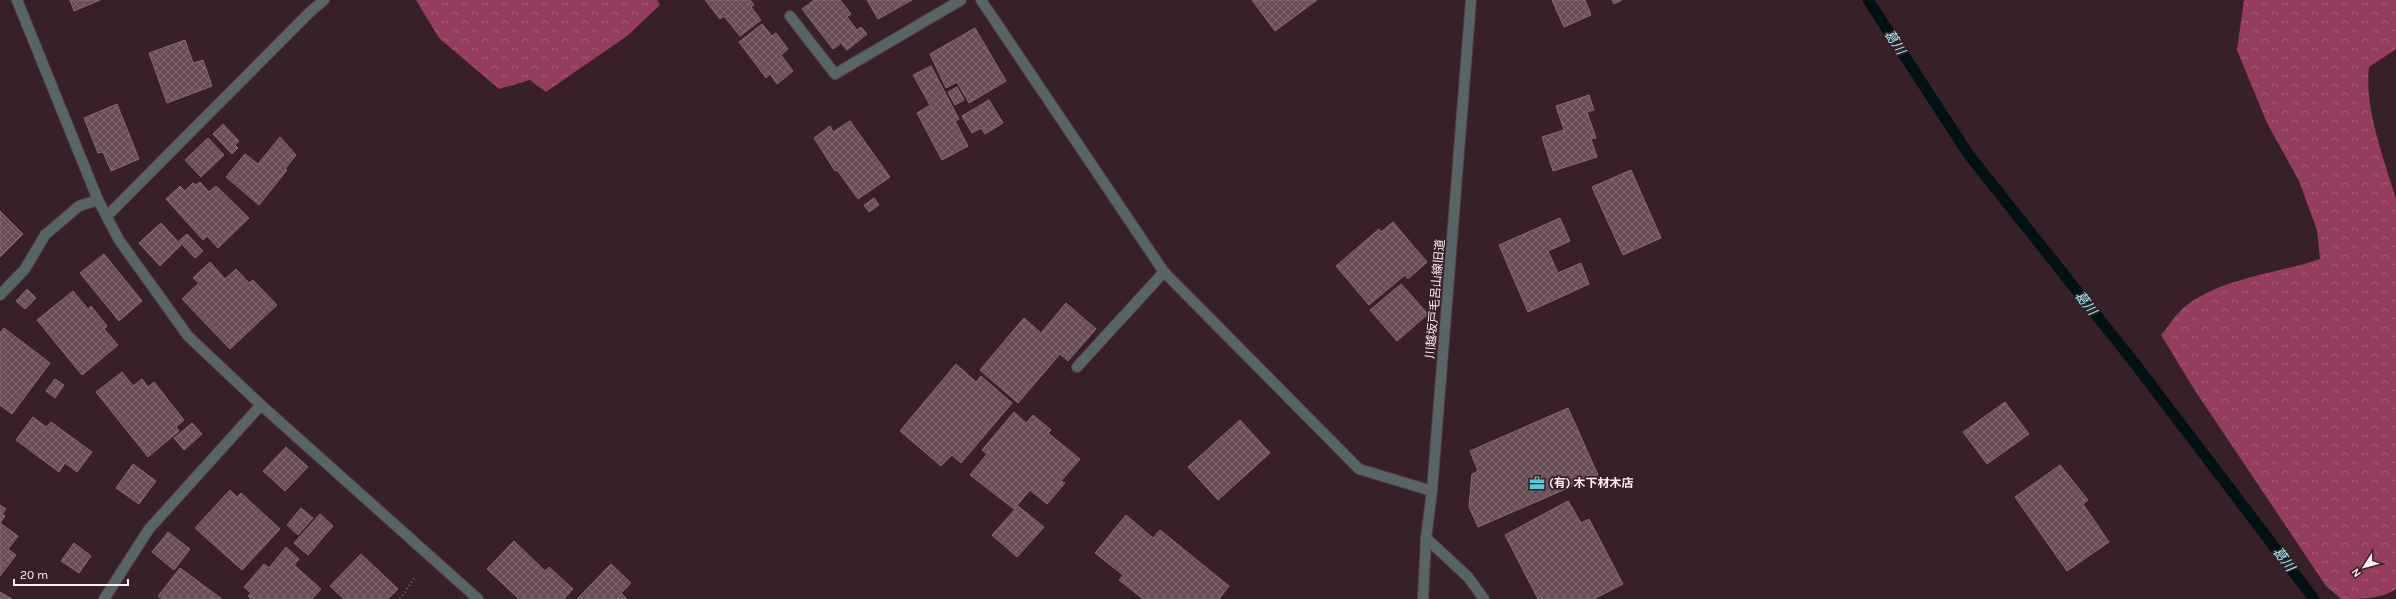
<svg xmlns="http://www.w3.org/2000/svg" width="2396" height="599" viewBox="0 0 2396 599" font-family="Karla,'Noto Sans JP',sans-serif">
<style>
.forest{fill:url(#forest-crowns)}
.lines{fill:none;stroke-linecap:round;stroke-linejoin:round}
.stream{stroke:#021113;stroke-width:11}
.building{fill:url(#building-cross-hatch);stroke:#856871}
.minor-casing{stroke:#543d44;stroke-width:12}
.path{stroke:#766067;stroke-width:2.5;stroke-dasharray:1 3;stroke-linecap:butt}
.minor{stroke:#576567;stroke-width:10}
.labels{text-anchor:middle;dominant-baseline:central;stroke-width:3.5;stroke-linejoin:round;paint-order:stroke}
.street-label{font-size:12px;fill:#feedf2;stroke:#382028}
.poi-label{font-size:12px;font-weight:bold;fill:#feedf2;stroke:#382028;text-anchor:start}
.water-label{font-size:13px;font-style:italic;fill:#94f4fd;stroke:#382028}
</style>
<defs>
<pattern id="forest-crowns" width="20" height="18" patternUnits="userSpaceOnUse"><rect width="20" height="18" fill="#953d5e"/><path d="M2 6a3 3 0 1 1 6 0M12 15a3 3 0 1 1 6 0" fill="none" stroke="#a55976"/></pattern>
<pattern id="building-cross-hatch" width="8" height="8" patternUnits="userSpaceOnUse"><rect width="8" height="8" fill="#6a4e56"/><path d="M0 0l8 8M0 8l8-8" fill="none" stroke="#80686f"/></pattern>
</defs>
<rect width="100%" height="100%" fill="#382028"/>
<g class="forest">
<path d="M 416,0 L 657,0 L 660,5 L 627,36 L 546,92 L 530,80 L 499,89 L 439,38 Z"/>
<path d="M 2244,0 L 2396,0 L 2396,49 L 2369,67 C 2364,108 2384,159 2396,199 L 2396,589 C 2382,599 2360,599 2341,599 L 2326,586 L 2194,389 L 2161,335 C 2169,326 2177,312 2187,305 C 2226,277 2276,274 2320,259 L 2317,230 L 2299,181 L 2267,123 L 2237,50 Z"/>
</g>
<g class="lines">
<path class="stream" d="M 1868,0 L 1969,155 L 2136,365 L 2314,599"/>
</g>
<g class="building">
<path d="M 70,0 L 100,0 L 74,11 Z"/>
<path d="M 705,0 L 750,0 L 754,5 L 751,7 L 761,20 L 740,36 L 724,16 L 720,19 Z"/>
<path d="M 814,0 L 840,0 L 851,14 L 847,17 L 857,30 L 861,27 L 867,34 L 847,50 L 841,43 L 833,49 L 802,9 Z"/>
<path d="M 867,0 L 912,0 L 878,19 Z"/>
<path d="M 1252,0 L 1317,0 L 1275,31 Z"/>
<path d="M 1552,0 L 1585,0 L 1591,15 L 1564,27 Z"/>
<path d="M 1612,0 L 1622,0 L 1614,4 Z"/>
<path d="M 762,24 L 772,36 L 776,33 L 788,49 L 781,55 L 793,71 L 777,84 L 770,74 L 766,78 L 739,42 Z"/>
<path d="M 975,28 L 1006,81 L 969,103 L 957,82 L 946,88 L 930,54 Z"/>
<path d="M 185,40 L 193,63 L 203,60 L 212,86 L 167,103 L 149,53 Z"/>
<path d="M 931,66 L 959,119 L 955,121 L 968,146 L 942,160 L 917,113 L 930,105 L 913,75 Z"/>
<path d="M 957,87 L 964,100 L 955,105 L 948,92 Z"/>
<path d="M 1589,95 L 1594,110 L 1587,112 L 1596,138 L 1591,139 L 1597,157 L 1553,171 L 1542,137 L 1564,130 L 1556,106 Z"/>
<path d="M 989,100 L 1003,123 L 985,134 L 981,128 L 972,133 L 962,116 Z"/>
<path d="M 117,104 L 139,159 L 111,171 L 103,152 L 98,153 L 84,118 Z"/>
<path d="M 850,121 L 890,177 L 858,199 L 837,170 L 835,171 L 814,138 L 830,126 L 833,132 Z"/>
<path d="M 223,124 L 239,141 L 235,145 L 238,148 L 232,154 L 213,134 Z"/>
<path d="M 280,137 L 296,155 L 285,169 L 287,170 L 259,205 L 226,177 L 245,154 L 258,164 Z"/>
<path d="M 208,138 L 224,155 L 201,177 L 185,160 Z"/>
<path d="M 1631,170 L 1661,238 L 1623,255 L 1592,187 Z"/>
<path d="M 200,182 L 209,192 L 216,186 L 249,218 L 218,248 L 207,236 L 203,240 L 166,199 L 180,186 L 185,191 L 193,183 L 196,185 Z"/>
<path d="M 874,198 L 879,205 L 869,212 L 864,205 Z"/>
<path d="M 0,211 L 23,234 L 0,257 Z"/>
<path d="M 1560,218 L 1570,241 L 1548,251 L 1558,273 L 1581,263 L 1589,284 L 1528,312 L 1499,245 Z"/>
<path d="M 1393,222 L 1427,262 L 1408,279 L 1405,275 L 1369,305 L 1336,266 L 1379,229 L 1381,232 Z"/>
<path d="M 161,223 L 181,245 L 160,266 L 139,243 Z"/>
<path d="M 187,234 L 203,251 L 195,258 L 179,241 Z"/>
<path d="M 104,254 L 142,301 L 119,321 L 80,273 Z"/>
<path d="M 210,262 L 225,279 L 236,269 L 249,283 L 253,280 L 277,305 L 230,349 L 182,299 L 199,283 L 193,278 Z"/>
<path d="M 1401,284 L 1428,314 L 1397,341 L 1370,310 Z"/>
<path d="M 27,289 L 36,298 L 25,309 L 16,301 Z"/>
<path d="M 73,291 L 88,309 L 91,306 L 107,326 L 104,329 L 118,345 L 82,375 L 37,320 Z"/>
<path d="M 1066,303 L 1096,329 L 1068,361 L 1060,354 L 1018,403 L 980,370 L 1024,318 L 1041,333 Z"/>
<path d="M 4,328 L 50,363 L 12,414 L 0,405 L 0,333 Z"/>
<path d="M 956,364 L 976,382 L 981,376 L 1012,403 L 961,463 L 952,455 L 941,466 L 900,431 Z"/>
<path d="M 122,372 L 133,386 L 142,379 L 148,387 L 154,382 L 184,420 L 176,427 L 179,431 L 148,457 L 96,392 Z"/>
<path d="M 55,379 L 64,385 L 55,398 L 46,391 Z"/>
<path d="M 2005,402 L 2029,434 L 1987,464 L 1963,432 Z"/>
<path d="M 1568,408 L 1598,475 L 1478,527 L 1469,507 L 1472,474 L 1478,471 L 1470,451 Z"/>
<path d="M 1014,412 L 1026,423 L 1033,415 L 1051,430 L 1048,433 L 1080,459 L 1061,481 L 1065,483 L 1047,504 L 1030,490 L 1014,509 L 970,475 L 987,454 L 982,450 Z"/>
<path d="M 33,417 L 46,427 L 51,422 L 92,452 L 77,472 L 65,463 L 59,472 L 16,440 Z"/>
<path d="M 1240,420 L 1270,453 L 1218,500 L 1188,467 Z"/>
<path d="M 192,423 L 202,434 L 184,450 L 174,438 Z"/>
<path d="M 286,447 L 308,467 L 285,491 L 263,471 Z"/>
<path d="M 133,464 L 156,481 L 139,504 L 116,488 Z"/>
<path d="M 2060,465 L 2088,500 L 2083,504 L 2109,542 L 2067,571 L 2015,497 Z"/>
<path d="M 230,490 L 237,497 L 241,493 L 280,529 L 242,570 L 195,528 Z"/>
<path d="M 1568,501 L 1581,523 L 1589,519 L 1623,584 L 1594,599 L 1538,599 L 1505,535 Z"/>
<path d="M 0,505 L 6,509 L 2,515 L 5,516 L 0,523 L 18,536 L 8,549 L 16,555 L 0,576 Z"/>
<path d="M 1018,506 L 1044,527 L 1017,557 L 992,535 Z"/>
<path d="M 301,508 L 313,518 L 298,535 L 287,525 Z"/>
<path d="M 320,514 L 333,526 L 308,555 L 294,543 Z"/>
<path d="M 1126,515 L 1153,538 L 1160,530 L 1229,586 L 1219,599 L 1143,599 L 1119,580 L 1123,575 L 1095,553 Z"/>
<path d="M 168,532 L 190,549 L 174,570 L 152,552 Z"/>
<path d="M 514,541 L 545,571 L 549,567 L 573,589 L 564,599 L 519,599 L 487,569 Z"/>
<path d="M 74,543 L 91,556 L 79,573 L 61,561 Z"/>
<path d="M 286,547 L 299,559 L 294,565 L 321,589 L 312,599 L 251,599 L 248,596 L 251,593 L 244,587 L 264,564 L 269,568 Z"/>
<path d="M 361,554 L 398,589 L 388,599 L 344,599 L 330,586 Z"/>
<path d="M 611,564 L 631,583 L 621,593 L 627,599 L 577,599 Z"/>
<path d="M 180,568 L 222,599 L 162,599 L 158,596 Z"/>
<path d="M 0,592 L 12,599 L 0,599 Z"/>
</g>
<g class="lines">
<g class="minor-casing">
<g id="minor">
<path d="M 17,0 L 98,200 L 119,240 L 188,336 L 261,405 L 478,599"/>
<path d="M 981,0 L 1164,272 L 1359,469 L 1432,491"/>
<path d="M 790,16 L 835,74 L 961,0"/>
<path d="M 107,216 L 310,12 L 324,0"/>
<path d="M 0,295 L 25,269 L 45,235 L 79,206 L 98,200"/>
<path d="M 1077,367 L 1164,272"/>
<path d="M 1426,538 L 1468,577 L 1484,599"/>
<path d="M 104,599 L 149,529 L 261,405"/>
<path d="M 1423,599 L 1426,538 L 1432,491 L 1471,0"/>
</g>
</g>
<path class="path" d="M 400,599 L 416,576"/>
<use href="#minor" class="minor"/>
</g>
<defs>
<g id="office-bare" transform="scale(1.2)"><path d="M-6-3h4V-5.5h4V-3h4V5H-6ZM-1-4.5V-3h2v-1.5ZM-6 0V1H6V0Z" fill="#52ccd6" stroke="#382028" stroke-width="2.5" paint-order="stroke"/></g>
</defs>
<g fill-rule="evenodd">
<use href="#office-bare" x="1537" y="483"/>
</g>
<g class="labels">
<g class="street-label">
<text transform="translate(1435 299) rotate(-85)">川越坂戸毛呂山線旧道</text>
</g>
<g class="poi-label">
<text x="1549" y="483">(有) 木下材木店</text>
</g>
<g class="water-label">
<text transform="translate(1895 42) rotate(57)">葛川</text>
<text transform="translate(2086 303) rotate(52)">葛川</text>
<text transform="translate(2284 559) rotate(53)">葛川</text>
</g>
</g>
<g transform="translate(2364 567) rotate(234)" stroke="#382028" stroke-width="3" paint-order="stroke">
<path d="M0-3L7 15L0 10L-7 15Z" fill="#feedf2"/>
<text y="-6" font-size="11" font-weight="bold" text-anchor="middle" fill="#feedf2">N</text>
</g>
<path d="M14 579v6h114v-6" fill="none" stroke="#feedf2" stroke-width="2"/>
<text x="20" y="579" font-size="12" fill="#feedf2" stroke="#382028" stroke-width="3" paint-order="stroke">20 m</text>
</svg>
